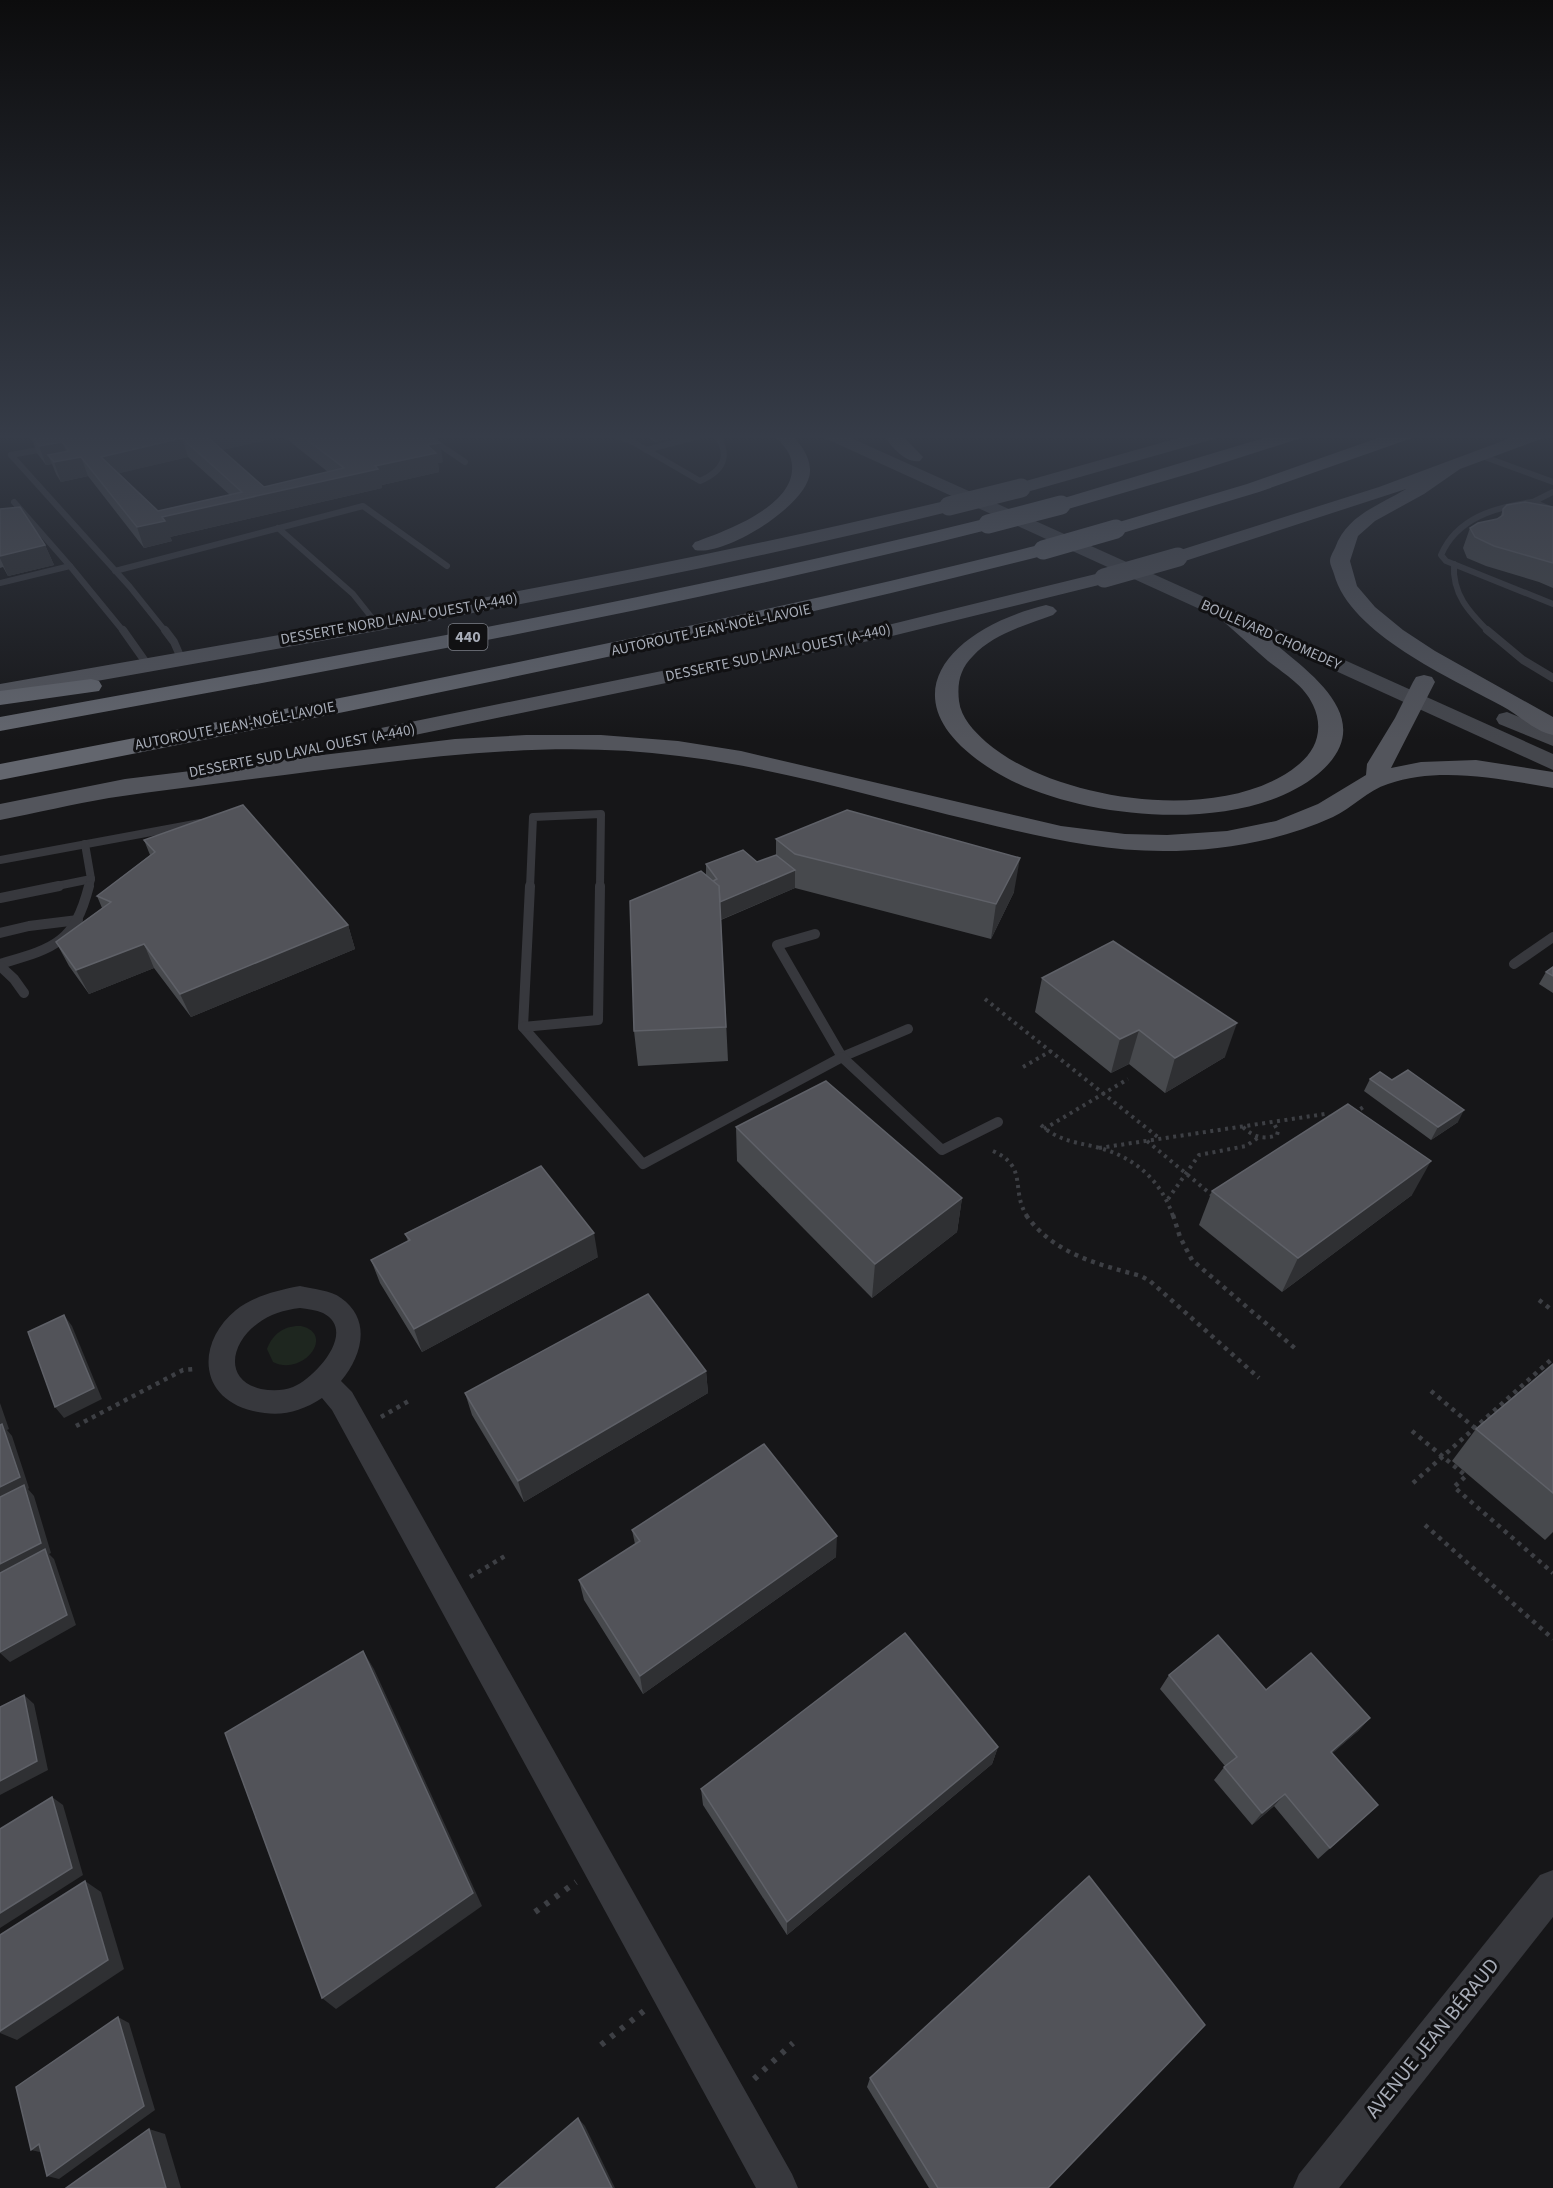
<svg xmlns="http://www.w3.org/2000/svg" width="1553" height="2188" viewBox="0 0 1553 2188" font-family="'Source Sans 3',sans-serif">
<style>
.green{fill:#1e261f}
.lines{fill:none;stroke-linecap:round;stroke-linejoin:round}
.path-far2{stroke:#3d3f44;stroke-width:4;stroke-dasharray:3 4.5;stroke-linecap:butt}
.path-far1{stroke:#3d3f44;stroke-width:4.5;stroke-dasharray:4 5;stroke-linecap:butt}
.path{stroke:#3d3f44;stroke-width:6;stroke-dasharray:4.5 8;stroke-linecap:butt}
.lane-far2{stroke:#37383d;stroke-width:6}
.lane-far1{stroke:#37383d;stroke-width:8}
.lane{stroke:#37383d;stroke-width:10}
.street{fill:#37383d;fill-rule:evenodd}
.secondary{fill:#45474d;fill-rule:evenodd}
.primary{fill:#53555c;fill-rule:evenodd}
.highway{fill:#63666e;fill-rule:evenodd}
.primary-bridge{stroke:#53555c;stroke-width:19}
.highway-bridge{stroke:#63666e;stroke-width:19}
.wall{fill:#47494d;fill-rule:evenodd}
.shaded-wall{fill:#2f3033}
.building{fill:#525359;stroke:#5f6168;stroke-width:1.5;fill-rule:evenodd}
.labels{text-anchor:middle;dominant-baseline:central;stroke-width:6;stroke-linejoin:round;paint-order:stroke}
.far-street-label{font-size:15px;fill:#a8adb8;stroke:#111113}
.shield{fill:#111113;stroke:#7b7e86;stroke-width:1.5}
.shield-label{font-size:16px;font-weight:bold;fill:#a8adb8}
.near-street-label{font-size:21px;fill:#a8adb8;stroke:#111113}
</style>
<rect width="100%" height="100%" fill="#161618"/>
<path class="green" d="M 301,1326 C 336,1334 303,1377 273,1362 L 267,1349 C 272,1334 285,1325 301,1326 Z"/>
<g class="lines">
<g class="path-far2">
<path d="M 985,999 L 1159,1138"/>
<path d="M 1023,1067 L 1051,1051"/>
<path d="M 1354,1113 L 1365,1106"/>
<path d="M 1041,1125 C 1056,1139 1073,1142 1092,1146 C 1132,1155 1160,1178 1173,1216"/>
<path d="M 1243,1127 C 1253,1137 1264,1140 1277,1135 L 1278,1131 L 1273,1122"/>
<path d="M 1044,1129 L 1128,1079"/>
<path d="M 1147,1141 L 1213,1196"/>
<path d="M 1099,1148 L 1325,1114 L 1331,1118"/>
<path d="M 993,1151 C 1029,1167 1010,1190 1027,1216"/>
<path d="M 1168,1199 L 1199,1155 L 1246,1146 L 1259,1137"/>
</g>
<g class="path-far1">
<path d="M 1026,1215 C 1054,1254 1097,1264 1141,1276 L 1150,1281 L 1259,1378"/>
<path d="M 1173,1215 L 1180,1237 L 1192,1260 L 1297,1350"/>
<path d="M 1539,1300 L 1553,1311"/>
<path d="M 1431,1391 L 1476,1429"/>
<path d="M 381,1417 L 412,1399"/>
<path d="M 76,1426 L 183,1370 L 196,1369"/>
<path d="M 1412,1431 L 1466,1476 L 1454,1487 L 1553,1573"/>
<path d="M 1413,1483 L 1553,1358"/>
<path d="M 1425,1525 L 1553,1639"/>
<path d="M 470,1577 L 505,1556"/>
</g>
<g class="path">
<path d="M 535,1912 L 576,1882"/>
<path d="M 601,2045 L 645,2010"/>
<path d="M 754,2079 L 793,2043"/>
</g>
<g class="lane-far2">
<path d="M 422,433 L 465,462"/>
<path d="M 609,433 L 633,442 L 700,481 C 723,471 732,456 715,433"/>
<path d="M 646,450 L 711,433"/>
<path d="M 11,455 L 130,587 L 166,632"/>
<path d="M 11,455 L 49,448"/>
<path d="M 1482,456 L 1553,482"/>
<path d="M 1553,492 L 1533,502 L 1553,510"/>
<path d="M 14,502 L 70,566"/>
<path d="M 1533,502 C 1495,507 1457,518 1441,555 L 1446,561 L 1553,604"/>
<path d="M 278,528 L 353,594 L 376,623"/>
<path d="M 1454,564 C 1452,594 1469,612 1489,632"/>
<path d="M 115,571 L 363,506 L 447,566"/>
<path d="M 0,583 L 70,566 L 124,632"/>
</g>
<g class="lane-far1">
<path d="M 123,630 L 147,664"/>
<path d="M 165,630 L 174,642 L 181,658"/>
<path d="M 1487,630 L 1523,660 L 1553,678"/>
<path d="M 0,860 L 200,823"/>
<path d="M 52,887 L 91,879 L 85,844"/>
<path d="M 89,887 L 91,879"/>
<path d="M 530,887 L 533,817 L 601,814 L 600,887"/>
</g>
<g class="lane">
<path d="M 0,898 L 59,886"/>
<path d="M 0,933 L 29,926 L 78,920"/>
<path d="M 815,934 L 777,945 L 842,1057 L 908,1029"/>
<path d="M 0,964 C 54,948 74,944 89,886"/>
<path d="M 1514,964 L 1553,937"/>
<path d="M 0,966 L 14,979 L 24,993"/>
<path d="M 523,1027 L 643,1164 L 842,1057 L 942,1150 L 998,1122"/>
<path d="M 523,1027 L 530,886"/>
<path d="M 523,1027 L 598,1020 L 600,886"/>
</g>
<g class="street">
<path d="M 300,1286 C 312,1289 331,1290 341,1298 C 372,1320 362,1356 341,1381 L 352,1392 L 396,1470 L 792,2174 L 798,2188 L 756,2188 L 332,1410 L 322,1398 C 299,1413 279,1417 253,1411 C 198,1398 196,1343 236,1310 C 254,1296 278,1290 300,1286 ZM 300,1308 C 307,1309 316,1310 323,1313 C 358,1331 315,1378 293,1387 C 283,1391 272,1391 261,1389 C 223,1380 231,1343 257,1324 C 270,1314 284,1310 300,1308 Z"/>
<path d="M 1553,1870 L 1553,1917 L 1339,2188 L 1293,2188 L 1299,2174 L 1540,1875 Z"/>
</g>
<g class="secondary">
<path d="M 818,433 L 840,433 L 1553,754 L 1553,770 L 820,436 Z"/>
<path d="M 1507,712 L 1553,731 L 1553,746 L 1499,724 L 1496,719 L 1499,714 Z"/>
</g>
<g class="primary">
<path d="M 773,433 L 790,433 C 800,444 809,454 810,469 C 813,503 724,557 695,550 L 692,546 L 695,542 C 728,530 806,502 790,456 C 787,448 778,440 773,433 Z"/>
<path d="M 882,433 L 900,433 L 923,457 L 920,461 C 905,464 890,445 882,433 Z"/>
<path d="M 1196,433 L 1223,433 L 1221,437 L 1027,492 L 1015,492 L 1012,488 L 1015,484 Z"/>
<path d="M 1524,433 L 1548,433 L 1546,437 L 1460,469 L 1424,494 L 1375,521 L 1358,536 L 1350,561 L 1357,586 L 1375,607 L 1403,630 L 1435,651 L 1553,717 L 1553,735 C 1534,731 1519,715 1502,706 C 1451,678 1350,634 1334,574 C 1333,570 1330,565 1330,561 C 1330,557 1333,552 1335,548 C 1347,515 1378,506 1406,489 L 1185,561 L 1171,561 L 1168,557 L 1171,553 L 1379,487 Z"/>
<path d="M 949,500 L 956,502 L 958,506 L 956,510 C 640,588 320,641 0,698 L 0,684 C 318,628 635,575 949,500 Z"/>
<path d="M 1104,572 L 1111,574 L 1114,578 L 1111,582 L 888,637 L 381,742 L 372,740 L 369,735 L 372,730 L 381,728 L 888,625 Z"/>
<path d="M 1046,605 L 1053,607 L 1057,611 L 1053,615 C 1026,625 993,634 973,656 C 960,669 957,683 959,701 C 961,718 974,731 986,742 C 1055,802 1224,826 1298,765 C 1317,750 1324,728 1313,705 C 1304,685 1284,674 1268,661 C 1253,648 1239,635 1224,622 L 1221,617 L 1224,612 L 1232,611 L 1240,612 C 1254,625 1269,639 1284,651 C 1323,683 1375,726 1318,774 C 1242,837 1073,820 994,771 C 881,701 948,629 1046,605 Z"/>
<path d="M 1424,675 L 1432,677 L 1435,682 L 1391,768 L 1421,762 L 1476,760 L 1553,772 L 1553,788 C 1500,779 1440,766 1388,784 C 1368,790 1352,808 1333,817 C 1281,841 1220,851 1163,851 C 1098,851 1037,836 975,821 C 877,798 779,768 679,756 C 557,740 436,756 315,771 C 246,780 177,788 109,798 C 73,804 36,813 0,820 L 0,804 L 125,779 L 455,739 L 526,735 L 601,735 L 678,741 L 741,751 L 1061,826 L 1125,834 L 1167,835 L 1227,831 L 1276,821 L 1318,804 L 1366,775 L 1367,764 L 1395,718 L 1413,682 L 1416,677 Z"/>
</g>
<g class="highway">
<path d="M 1280,433 L 1306,433 L 1304,437 L 1195,472 L 1068,509 L 1054,509 L 1052,505 L 1054,501 Z"/>
<path d="M 1392,433 L 1417,433 L 1415,437 L 1259,492 L 1116,535 L 1109,533 L 1106,529 L 1109,525 L 1247,484 Z"/>
<path d="M 988,518 L 995,520 L 997,524 L 995,528 C 666,611 333,670 0,731 L 0,717 C 331,657 661,599 988,518 Z"/>
<path d="M 1043,544 L 1050,546 L 1053,550 L 1050,554 C 703,642 352,711 0,780 L 0,764 C 349,697 698,630 1043,544 Z"/>
<path d="M 91,679 L 99,681 L 102,686 L 99,691 L 0,705 L 0,691 Z"/>
</g>
<g class="primary-bridge">
<path d="M 949,506 L 1021,488"/>
<path d="M 1104,578 L 1178,557"/>
</g>
<g class="highway-bridge">
<path d="M 988,524 L 1061,505"/>
<path d="M 1043,550 L 1116,529"/>
</g>
</g>
<g class="wall">
<path d="M 35,433 L 406,433 L 443,462 L 438,463 L 439,472 L 382,485 L 382,488 L 170,537 L 172,541 L 144,548 L 88,476 L 61,482 L 56,474 L 52,464 L 46,465 L 37,453 L 30,434 ZM 283,436 L 328,472 L 264,487 L 222,450 ZM 188,457 L 230,495 L 158,511 L 119,473 Z"/>
<path d="M 640,433 L 691,433 L 655,442 Z"/>
<path d="M 1553,507 L 1553,588 L 1539,582 L 1486,566 L 1467,558 L 1463,548 L 1470,528 L 1500,518 L 1503,509 Z"/>
<path d="M 0,509 L 45,545 L 54,565 L 8,576 L 3,567 L 0,568 Z"/>
<path d="M 776,839 L 1014,892 L 991,939 L 795,888 L 721,920 L 728,1061 L 638,1066 L 634,1031 L 706,876 L 706,864 L 757,862 L 776,855 Z"/>
<path d="M 144,840 L 348,925 L 355,949 L 191,1017 L 154,968 L 89,994 L 69,966 L 56,942 L 102,908 L 97,896 L 150,855 Z"/>
<path d="M 1553,967 L 1553,993 L 1539,984 L 1546,972 Z"/>
<path d="M 1042,978 L 1225,1057 L 1165,1093 L 1129,1064 L 1111,1073 L 1035,1012 Z"/>
<path d="M 1370,1079 L 1458,1122 L 1431,1140 L 1364,1091 Z"/>
<path d="M 736,1127 L 962,1198 L 957,1232 L 872,1298 L 737,1161 Z"/>
<path d="M 1212,1191 L 1412,1195 L 1282,1292 L 1199,1225 Z"/>
<path d="M 405,1234 L 598,1257 L 422,1352 L 380,1283 L 371,1260 L 408,1241 Z"/>
<path d="M 1553,1364 L 1553,1532 L 1545,1540 L 1452,1461 L 1476,1429 Z"/>
<path d="M 706,1371 L 708,1393 L 524,1502 L 472,1415 L 465,1393 Z"/>
<path d="M 632,1530 L 836,1557 L 643,1694 L 584,1600 L 579,1580 L 635,1544 Z"/>
<path d="M 1169,1675 L 1266,1690 L 1370,1718 L 1358,1731 L 1332,1753 L 1378,1805 L 1318,1859 L 1274,1806 L 1252,1825 L 1214,1780 L 1225,1766 L 1160,1689 Z"/>
<path d="M 998,1747 L 992,1764 L 787,1935 L 703,1805 L 701,1789 Z"/>
<path d="M 870,2078 L 1048,2188 L 929,2188 L 867,2087 Z"/>
</g>
<g class="shaded-wall">
<path d="M 209,433 L 282,433 L 283,436 L 209,453 L 204,434 Z"/>
<path d="M 655,433 L 691,433 L 655,442 Z"/>
<path d="M 182,438 L 188,457 L 108,476 L 101,457 Z"/>
<path d="M 62,442 L 69,459 L 81,457 L 88,476 L 61,482 L 54,462 L 48,455 L 52,464 L 46,465 L 39,446 Z"/>
<path d="M 440,443 L 443,462 L 438,463 L 439,472 L 382,485 L 382,488 L 170,537 L 172,541 L 144,548 L 137,527 L 162,517 L 375,466 L 427,445 Z"/>
<path d="M 45,545 L 54,565 L 8,576 L 0,558 L 0,556 Z"/>
<path d="M 1020,858 L 1014,892 L 991,939 L 996,904 Z"/>
<path d="M 795,870 L 795,888 L 720,920 L 720,902 Z"/>
<path d="M 348,925 L 355,949 L 191,1017 L 180,994 Z"/>
<path d="M 144,944 L 154,968 L 89,994 L 76,970 Z"/>
<path d="M 1237,1023 L 1225,1057 L 1165,1093 L 1175,1058 Z"/>
<path d="M 1139,1030 L 1129,1064 L 1111,1073 L 1120,1039 Z"/>
<path d="M 1464,1110 L 1458,1122 L 1431,1140 L 1438,1127 Z"/>
<path d="M 1431,1161 L 1412,1195 L 1282,1292 L 1298,1258 Z"/>
<path d="M 962,1198 L 957,1232 L 872,1298 L 875,1264 Z"/>
<path d="M 594,1233 L 598,1257 L 422,1352 L 414,1329 Z"/>
<path d="M 64,1315 L 72,1326 L 102,1399 L 64,1418 L 55,1407 Z"/>
<path d="M 706,1371 L 708,1393 L 524,1502 L 518,1481 Z"/>
<path d="M 0,1403 L 9,1429 L 7,1430 L 12,1436 L 29,1488 L 28,1489 L 34,1496 L 51,1553 L 49,1554 L 54,1559 L 76,1625 L 10,1662 L 0,1653 Z"/>
<path d="M 837,1536 L 836,1557 L 643,1694 L 640,1676 Z"/>
<path d="M 363,1651 L 374,1669 L 482,1906 L 336,2009 L 322,1998 Z"/>
<path d="M 24,1695 L 34,1704 L 48,1770 L 0,1795 L 0,1781 Z"/>
<path d="M 1370,1718 L 1358,1731 L 1319,1765 L 1331,1752 Z"/>
<path d="M 998,1747 L 992,1764 L 787,1935 L 787,1922 Z"/>
<path d="M 1285,1794 L 1274,1806 L 1252,1825 L 1262,1813 Z"/>
<path d="M 52,1797 L 63,1805 L 83,1875 L 0,1928 L 0,1913 Z"/>
<path d="M 85,1881 L 101,1892 L 124,1969 L 17,2040 L 0,2033 L 0,2031 Z"/>
<path d="M 118,2017 L 129,2023 L 155,2110 L 59,2179 L 47,2176 Z"/>
<path d="M 578,2118 L 585,2126 L 615,2188 L 612,2188 Z"/>
<path d="M 149,2129 L 165,2134 L 181,2188 L 166,2188 Z"/>
<path d="M 39,2144 L 44,2153 L 31,2150 Z"/>
</g>
<g class="building">
<path d="M 35,433 L 209,433 L 204,434 L 264,487 L 344,468 L 298,433 L 406,433 L 412,438 L 429,435 L 440,443 L 427,445 L 436,453 L 375,466 L 378,469 L 162,517 L 165,521 L 137,527 L 81,457 L 54,462 L 48,455 L 69,451 L 62,442 L 39,446 L 30,434 ZM 182,438 L 242,492 L 158,511 L 101,457 Z"/>
<path d="M 1525,502 L 1553,507 L 1553,563 L 1494,546 L 1475,537 L 1470,528 L 1478,523 L 1497,519 L 1503,515 L 1503,509 L 1507,505 Z"/>
<path d="M 20,507 L 45,545 L 0,556 L 0,509 Z"/>
<path d="M 243,805 L 348,925 L 180,994 L 144,944 L 76,970 L 56,942 L 111,902 L 97,896 L 155,852 L 144,840 Z"/>
<path d="M 847,810 L 1020,858 L 996,904 L 795,854 L 776,839 Z"/>
<path d="M 743,850 L 757,862 L 776,855 L 795,870 L 720,902 L 719,886 L 713,881 L 717,879 L 706,864 Z"/>
<path d="M 701,871 L 719,886 L 726,1027 L 634,1031 L 630,901 Z"/>
<path d="M 1113,941 L 1237,1023 L 1175,1058 L 1139,1030 L 1120,1039 L 1042,978 Z"/>
<path d="M 1553,967 L 1553,976 L 1546,972 Z"/>
<path d="M 1408,1070 L 1464,1110 L 1438,1127 L 1370,1079 L 1380,1072 L 1392,1080 Z"/>
<path d="M 826,1081 L 962,1198 L 875,1264 L 736,1127 Z"/>
<path d="M 1348,1104 L 1431,1161 L 1298,1258 L 1212,1191 Z"/>
<path d="M 541,1166 L 594,1233 L 414,1329 L 371,1260 L 410,1240 L 405,1234 Z"/>
<path d="M 648,1294 L 706,1371 L 518,1481 L 465,1393 Z"/>
<path d="M 64,1315 L 94,1388 L 55,1407 L 28,1332 Z"/>
<path d="M 1553,1364 L 1553,1493 L 1476,1429 Z"/>
<path d="M 2,1424 L 20,1477 L 0,1487 L 0,1425 Z"/>
<path d="M 764,1444 L 837,1536 L 640,1676 L 579,1580 L 640,1541 L 632,1530 Z"/>
<path d="M 24,1485 L 41,1543 L 0,1564 L 0,1497 Z"/>
<path d="M 45,1549 L 67,1615 L 0,1652 L 0,1573 Z"/>
<path d="M 905,1633 L 998,1747 L 787,1922 L 701,1789 Z"/>
<path d="M 1218,1635 L 1266,1690 L 1311,1653 L 1370,1718 L 1331,1752 L 1378,1805 L 1330,1848 L 1285,1794 L 1262,1813 L 1224,1767 L 1237,1757 L 1169,1675 Z"/>
<path d="M 363,1651 L 473,1893 L 322,1998 L 225,1733 Z"/>
<path d="M 24,1695 L 37,1761 L 0,1781 L 0,1707 Z"/>
<path d="M 52,1797 L 72,1868 L 0,1913 L 0,1829 Z"/>
<path d="M 1089,1876 L 1205,2025 L 1048,2188 L 938,2188 L 870,2078 Z"/>
<path d="M 85,1881 L 108,1960 L 0,2031 L 0,1935 Z"/>
<path d="M 118,2017 L 144,2106 L 47,2176 L 39,2144 L 31,2150 L 16,2087 Z"/>
<path d="M 578,2118 L 612,2188 L 496,2188 Z"/>
<path d="M 149,2129 L 166,2188 L 66,2188 Z"/>
</g>
<linearGradient id="sky" x2="0" y2="1"><stop stop-color="#0c0c0d"/><stop offset="0.59" stop-color="#363c48"/><stop offset="1" stop-color="#363c48" stop-opacity="0"/></linearGradient>
<rect width="1553" height="740" fill="url(#sky)"/>
<g class="labels">
<g class="far-street-label">
<text transform="translate(399 619) rotate(-10)">DESSERTE NORD LAVAL OUEST (A-440)</text>
<text transform="translate(711 630) rotate(-12)">AUTOROUTE JEAN-NOËL-LAVOIE</text>
<text transform="translate(1271 635) rotate(24)">BOULEVARD CHOMEDEY</text>
<text transform="translate(778 653) rotate(-12)">DESSERTE SUD LAVAL OUEST (A-440)</text>
<text transform="translate(235 726) rotate(-11)">AUTOROUTE JEAN-NOËL-LAVOIE</text>
<text transform="translate(302 751) rotate(-11)">DESSERTE SUD LAVAL OUEST (A-440)</text>
</g>
<rect class="shield" x="448.5" y="624" width="39" height="26" rx="4.5"/>
<g class="shield-label">
<text x="468" y="637">440</text>
</g>
<g class="near-street-label">
<text transform="translate(1432 2038) rotate(-51)">AVENUE JEAN BÉRAUD</text>
</g>
</g>
</svg>
